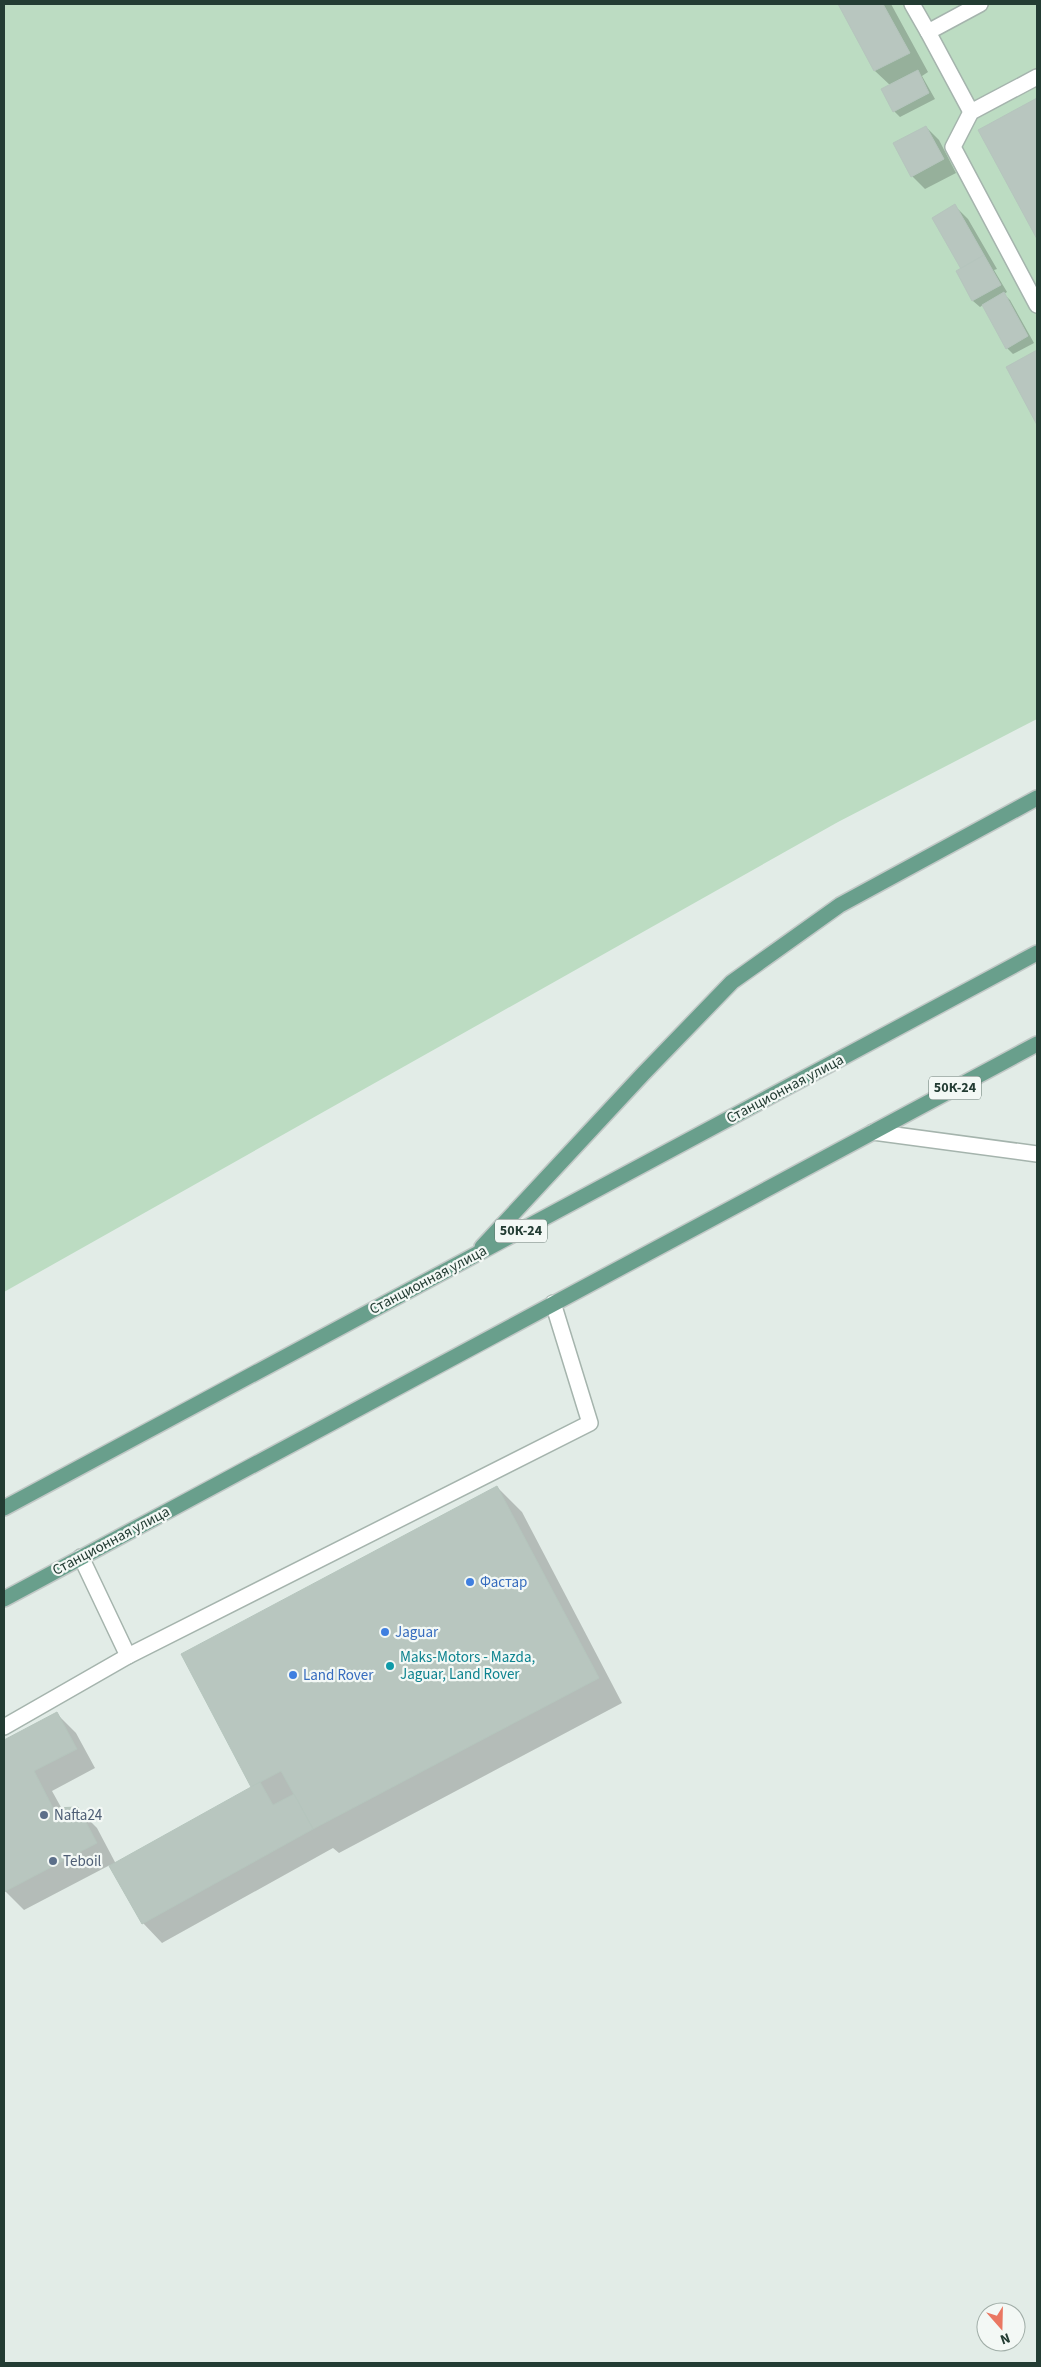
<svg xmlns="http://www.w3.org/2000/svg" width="1041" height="2367" viewBox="0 0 1041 2367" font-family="'Source Sans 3',sans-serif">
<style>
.green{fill:#bcdcc2}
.shadow{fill:#0003}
.building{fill:#b8c6bf;stroke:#b5c5bd}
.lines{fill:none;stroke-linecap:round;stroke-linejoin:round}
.minor-casing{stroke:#a5b4ad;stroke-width:18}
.major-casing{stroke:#c1c8c6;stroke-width:18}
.minor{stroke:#fff;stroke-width:15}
.major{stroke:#699f8c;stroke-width:15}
.shop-dot{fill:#3f7fe0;stroke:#f3f8f5;stroke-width:2}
.culture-dot{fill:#0f9aa8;stroke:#f3f8f5;stroke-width:2}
.service-dot{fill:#5c6f8a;stroke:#f3f8f5;stroke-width:2}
.labels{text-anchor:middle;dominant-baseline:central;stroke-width:4.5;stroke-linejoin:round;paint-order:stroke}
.shield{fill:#f3f8f5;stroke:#61746d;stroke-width:1}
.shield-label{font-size:14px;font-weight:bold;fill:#233c33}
.street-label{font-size:15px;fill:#233c33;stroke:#f3f8f5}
.shop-label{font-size:15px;fill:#366cbe;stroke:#f3f8f5;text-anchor:start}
.culture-label{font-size:15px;fill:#0d838f;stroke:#f3f8f5;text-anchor:start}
.service-label{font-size:15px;fill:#4e5e75;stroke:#f3f8f5;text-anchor:start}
</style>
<rect width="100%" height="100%" fill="#e2ece7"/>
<path class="green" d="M 4,4 L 1037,4 L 1037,719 L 838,822 L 4,1292 Z"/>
<g class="shadow">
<path d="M 840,4 L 891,4 L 928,72 L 922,76 L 935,99 L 900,117 L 894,111 L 891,86 L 875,71 Z"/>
<path d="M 1037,99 L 1037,237 L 980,130 Z"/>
<path d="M 926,127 L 939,140 L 956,173 L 925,189 L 912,176 Z"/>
<path d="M 955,206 L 968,219 L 997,269 L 994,270 L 1007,292 L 1004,294 L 1010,300 L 1034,343 L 1013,354 L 1007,348 L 983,305 L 980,307 L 973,301 L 957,272 L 962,269 Z"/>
<path d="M 1037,351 L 1037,422 L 1007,367 Z"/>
<path d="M 497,1487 L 522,1512 L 622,1703 L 339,1853 L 333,1848 L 162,1943 L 143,1923 L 110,1865 L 24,1910 L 5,1891 L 4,1742 L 57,1714 L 76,1733 L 95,1768 L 52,1791 L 62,1809 L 77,1808 L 97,1828 L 116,1864 L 254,1787 Z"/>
</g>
<g class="building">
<path d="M 838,4 L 883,4 L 910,53 L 874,71 Z"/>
<path d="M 918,70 L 929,93 L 893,112 L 881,89 Z"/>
<path d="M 1037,98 L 1037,239 L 978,130 Z"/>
<path d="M 926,126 L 944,159 L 911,177 L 893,143 Z"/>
<path d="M 955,204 L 984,255 L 961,269 L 932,218 Z"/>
<path d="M 984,255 L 1001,285 L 972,301 L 956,271 Z"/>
<path d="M 1004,292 L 1028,336 L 1006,349 L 982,305 Z"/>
<path d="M 1037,350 L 1037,425 L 1006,367 Z"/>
<path d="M 497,1486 L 599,1678 L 313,1829 L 281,1771 L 251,1787 L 181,1654 Z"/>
<path d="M 57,1712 L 77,1749 L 34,1771 L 53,1808 L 78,1807 L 97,1843 L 4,1892 L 4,1740 Z"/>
<path d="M 260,1782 L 273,1805 L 294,1794 L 313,1829 L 142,1924 L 109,1866 Z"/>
</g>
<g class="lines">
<g class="minor-casing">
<g id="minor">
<path d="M 912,4 L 928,32"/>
<path d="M 1037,77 L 971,112 L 953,147 L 1037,305"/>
<path d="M 971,112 L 928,32 L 980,4"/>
<path d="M 873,1132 L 1037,1154"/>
<path d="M 128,1656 L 590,1423 L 553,1303"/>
<path d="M 4,1727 L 128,1656 L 81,1557"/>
</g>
</g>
<g class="major-casing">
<g id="major">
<path d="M 482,1247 L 643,1074 L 732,982 L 840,905 L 1037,798"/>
<path d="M 4,1508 L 1037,953"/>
<path d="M 4,1599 L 1037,1044"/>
</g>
</g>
<use href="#minor" class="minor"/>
<use href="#major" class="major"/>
</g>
<g class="shop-dot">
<circle cx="470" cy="1582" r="5"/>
<circle cx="385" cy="1632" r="5"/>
<circle cx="293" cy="1675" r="5"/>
</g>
<circle class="culture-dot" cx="390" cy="1666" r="5"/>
<g class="service-dot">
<circle cx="44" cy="1815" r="5"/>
<circle cx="53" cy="1861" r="5"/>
</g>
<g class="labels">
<g class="shield">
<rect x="929" y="1076.5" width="52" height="23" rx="4"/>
<rect x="495" y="1219.5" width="52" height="23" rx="4"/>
</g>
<g class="shield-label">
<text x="955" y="1088">50К-24</text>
<text x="521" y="1231">50К-24</text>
</g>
<g class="street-label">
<text transform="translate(785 1089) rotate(-28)">Станционная улица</text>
<text transform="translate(428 1280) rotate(-28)">Станционная улица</text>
<text transform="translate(111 1541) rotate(-28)">Станционная улица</text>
</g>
<g class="shop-label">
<text x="480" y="1582">Фастар</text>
<text x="395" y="1632">Jaguar</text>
<text x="303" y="1675">Land Rover</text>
</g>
<g class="culture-label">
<text x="400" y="1657">Maks-Motors - Mazda,<tspan x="400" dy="17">Jaguar, Land Rover</tspan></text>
</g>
<g class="service-label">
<text x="54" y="1815">Nafta24</text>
<text x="63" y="1861">Teboil</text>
</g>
</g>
<rect width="1041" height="2367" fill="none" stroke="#233c33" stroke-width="10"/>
<g transform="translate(1001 2327) rotate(160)"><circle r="24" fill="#f3f8f5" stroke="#a0ada7"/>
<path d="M0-4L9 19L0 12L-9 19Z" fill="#ea7762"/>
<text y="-8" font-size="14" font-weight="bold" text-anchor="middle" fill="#233c33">N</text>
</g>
</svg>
